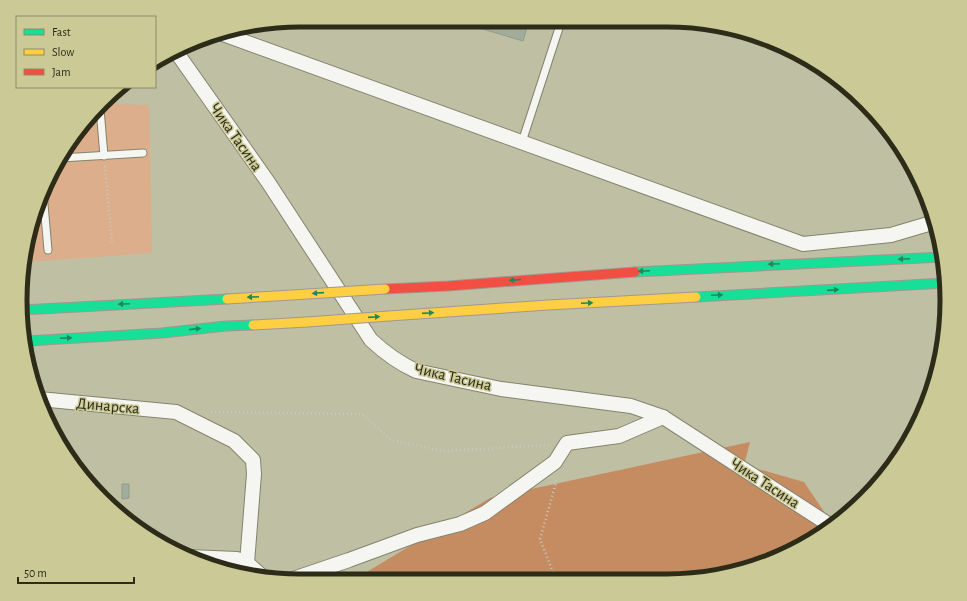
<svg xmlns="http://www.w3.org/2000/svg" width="967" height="601" viewBox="0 0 967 601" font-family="'Alegreya Sans',sans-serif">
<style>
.green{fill:#dcae8b}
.forest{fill:#c68c61}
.building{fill:#a2ac9b;stroke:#909b8a}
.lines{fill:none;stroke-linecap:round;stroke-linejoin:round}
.lane-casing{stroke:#84846e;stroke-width:9}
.street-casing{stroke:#84846e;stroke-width:16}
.fast-casing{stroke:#a39790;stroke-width:11}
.slow-casing{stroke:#a39790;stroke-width:11}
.jam-casing{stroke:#a39790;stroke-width:11}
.path{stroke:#c9c9c0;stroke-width:2.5;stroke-dasharray:1 3;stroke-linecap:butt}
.lane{stroke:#f5f5f1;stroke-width:7}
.street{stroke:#f5f5f1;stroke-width:14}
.fast{stroke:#16e098;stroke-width:9}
.slow{stroke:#ffcf43;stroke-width:9}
.jam{stroke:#f24e42;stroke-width:9}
.slow-bridge-casing{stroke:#a39790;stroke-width:11;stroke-linecap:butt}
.slow-bridge{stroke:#ffcf43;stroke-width:9}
.oneway{fill:#228658}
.labels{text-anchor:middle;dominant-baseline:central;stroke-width:3;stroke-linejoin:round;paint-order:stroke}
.street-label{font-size:16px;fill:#2d2c18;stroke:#cbca97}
.rim{fill:none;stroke:#2d2c18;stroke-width:5}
</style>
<rect width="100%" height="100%" fill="#bfbfa3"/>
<path class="green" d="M 108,101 L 110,104 L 149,105 L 152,253 L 26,262 L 35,211 L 67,144 Z"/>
<path class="forest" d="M 750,442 L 744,465 L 804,482 L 833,525 L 807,544 L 756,566 L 685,580 L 355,579 L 490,498 Z"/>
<g class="building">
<path d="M 456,21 L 529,21 L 523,41 Z"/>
<path d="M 122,484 L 129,484 L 129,498 L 122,499 Z"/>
</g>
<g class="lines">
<g class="lane-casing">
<g id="lane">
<path d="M 100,109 L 104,156"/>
<path d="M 522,142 L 561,22"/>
<path d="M 61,158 L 143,153"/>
<path d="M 43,193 L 48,250"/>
</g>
</g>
<g class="street-casing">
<g id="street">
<path d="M 220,33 L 803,244 L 891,235 L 935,222"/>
<path d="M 177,53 L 268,182 L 371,340 C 385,353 399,363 416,371 L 501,389 L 631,406 L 663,417 L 831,526"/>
<path d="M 39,399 L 176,412 L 234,441 L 253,460 L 254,474 L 247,563"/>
<path d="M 189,557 L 237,559 L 247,563 L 265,579"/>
<path d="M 293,579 L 349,560 L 417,535 L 460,524 L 485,513 L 555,462 L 567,443 L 619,436 L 663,417"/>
</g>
</g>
<g class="fast-casing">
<g id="fast">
<path d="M 635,272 L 943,257"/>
<path d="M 696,297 L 945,283"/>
<path d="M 22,310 L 227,299"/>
<path d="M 27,341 L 162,333 L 226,326 L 253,325"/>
</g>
</g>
<g class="slow-casing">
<g id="slow">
<path d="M 227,299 L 292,295"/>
<path d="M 389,316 L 548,305 L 696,297"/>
<path d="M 253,325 L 307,322"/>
</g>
</g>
<g class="jam-casing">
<path id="jam" d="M 385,289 L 448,286 L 635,272"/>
</g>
<g class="path">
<path d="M 105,166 L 112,245"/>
<path d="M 211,412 L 362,414 L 391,440 L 443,451 L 549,445"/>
<path d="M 556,580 L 540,539 L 557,479"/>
</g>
<use href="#lane" class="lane"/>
<use href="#street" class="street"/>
<use href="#fast" class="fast"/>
<use href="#slow" class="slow"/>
<use href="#jam" class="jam"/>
<g class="slow-bridge-casing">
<g id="slow-bridge">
<path d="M 292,295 L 385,289"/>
<path d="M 307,322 L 389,316"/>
</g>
</g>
<use href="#slow-bridge" class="slow-bridge"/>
</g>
<defs><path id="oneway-solid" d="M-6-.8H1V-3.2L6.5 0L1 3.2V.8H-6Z"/></defs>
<g class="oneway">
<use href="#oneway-solid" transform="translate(904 259) rotate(178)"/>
<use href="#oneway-solid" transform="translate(774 264) rotate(177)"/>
<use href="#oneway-solid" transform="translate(644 271) rotate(177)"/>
<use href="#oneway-solid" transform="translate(515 280) rotate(175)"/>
<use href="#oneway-solid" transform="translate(833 290) rotate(-4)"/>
<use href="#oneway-solid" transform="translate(318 293) rotate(176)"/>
<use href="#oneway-solid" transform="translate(717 295) rotate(-3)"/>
<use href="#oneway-solid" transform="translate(253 297) rotate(177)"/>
<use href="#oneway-solid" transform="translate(587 303) rotate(-3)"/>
<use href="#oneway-solid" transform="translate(124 304) rotate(177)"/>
<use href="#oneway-solid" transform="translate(428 313) rotate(-4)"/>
<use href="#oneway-solid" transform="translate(374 317) rotate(-4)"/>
<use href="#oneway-solid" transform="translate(195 329) rotate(-6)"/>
<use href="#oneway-solid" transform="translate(66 338) rotate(-3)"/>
</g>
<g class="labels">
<g class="street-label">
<text transform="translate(236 137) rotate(55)">Чика Тасина</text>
<text transform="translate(453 377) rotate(13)">Чика Тасина</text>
<text transform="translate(108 406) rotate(5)">Динарска</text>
<text transform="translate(765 483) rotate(33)">Чика Тасина</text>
</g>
</g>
<path d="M0 0H967V601H0ZM300 27H667A273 273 0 0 1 940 300V301A273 273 0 0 1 667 574H300A273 273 0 0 1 27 301V300A273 273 0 0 1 300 27Z" fill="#cbca97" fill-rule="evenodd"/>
<path class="rim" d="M300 27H667A273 273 0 0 1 940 300V301A273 273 0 0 1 667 574H300A273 273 0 0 1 27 301V300A273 273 0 0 1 300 27Z"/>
<rect x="16" y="16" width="140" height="72" fill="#cbca97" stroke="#8c8b64"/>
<rect x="24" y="29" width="20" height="6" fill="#16e098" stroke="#8c8b64"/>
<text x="52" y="36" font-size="12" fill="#2d2c18">Fast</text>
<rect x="24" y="49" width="20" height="6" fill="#ffcf43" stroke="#8c8b64"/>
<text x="52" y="56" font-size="12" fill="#2d2c18">Slow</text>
<rect x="24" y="69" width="20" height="6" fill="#f24e42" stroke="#8c8b64"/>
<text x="52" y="76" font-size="12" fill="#2d2c18">Jam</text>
<path d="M18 577v6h116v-6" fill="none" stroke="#2d2c18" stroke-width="2"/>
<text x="24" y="577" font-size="12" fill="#2d2c18" stroke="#cbca97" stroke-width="3" paint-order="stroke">50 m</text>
</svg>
